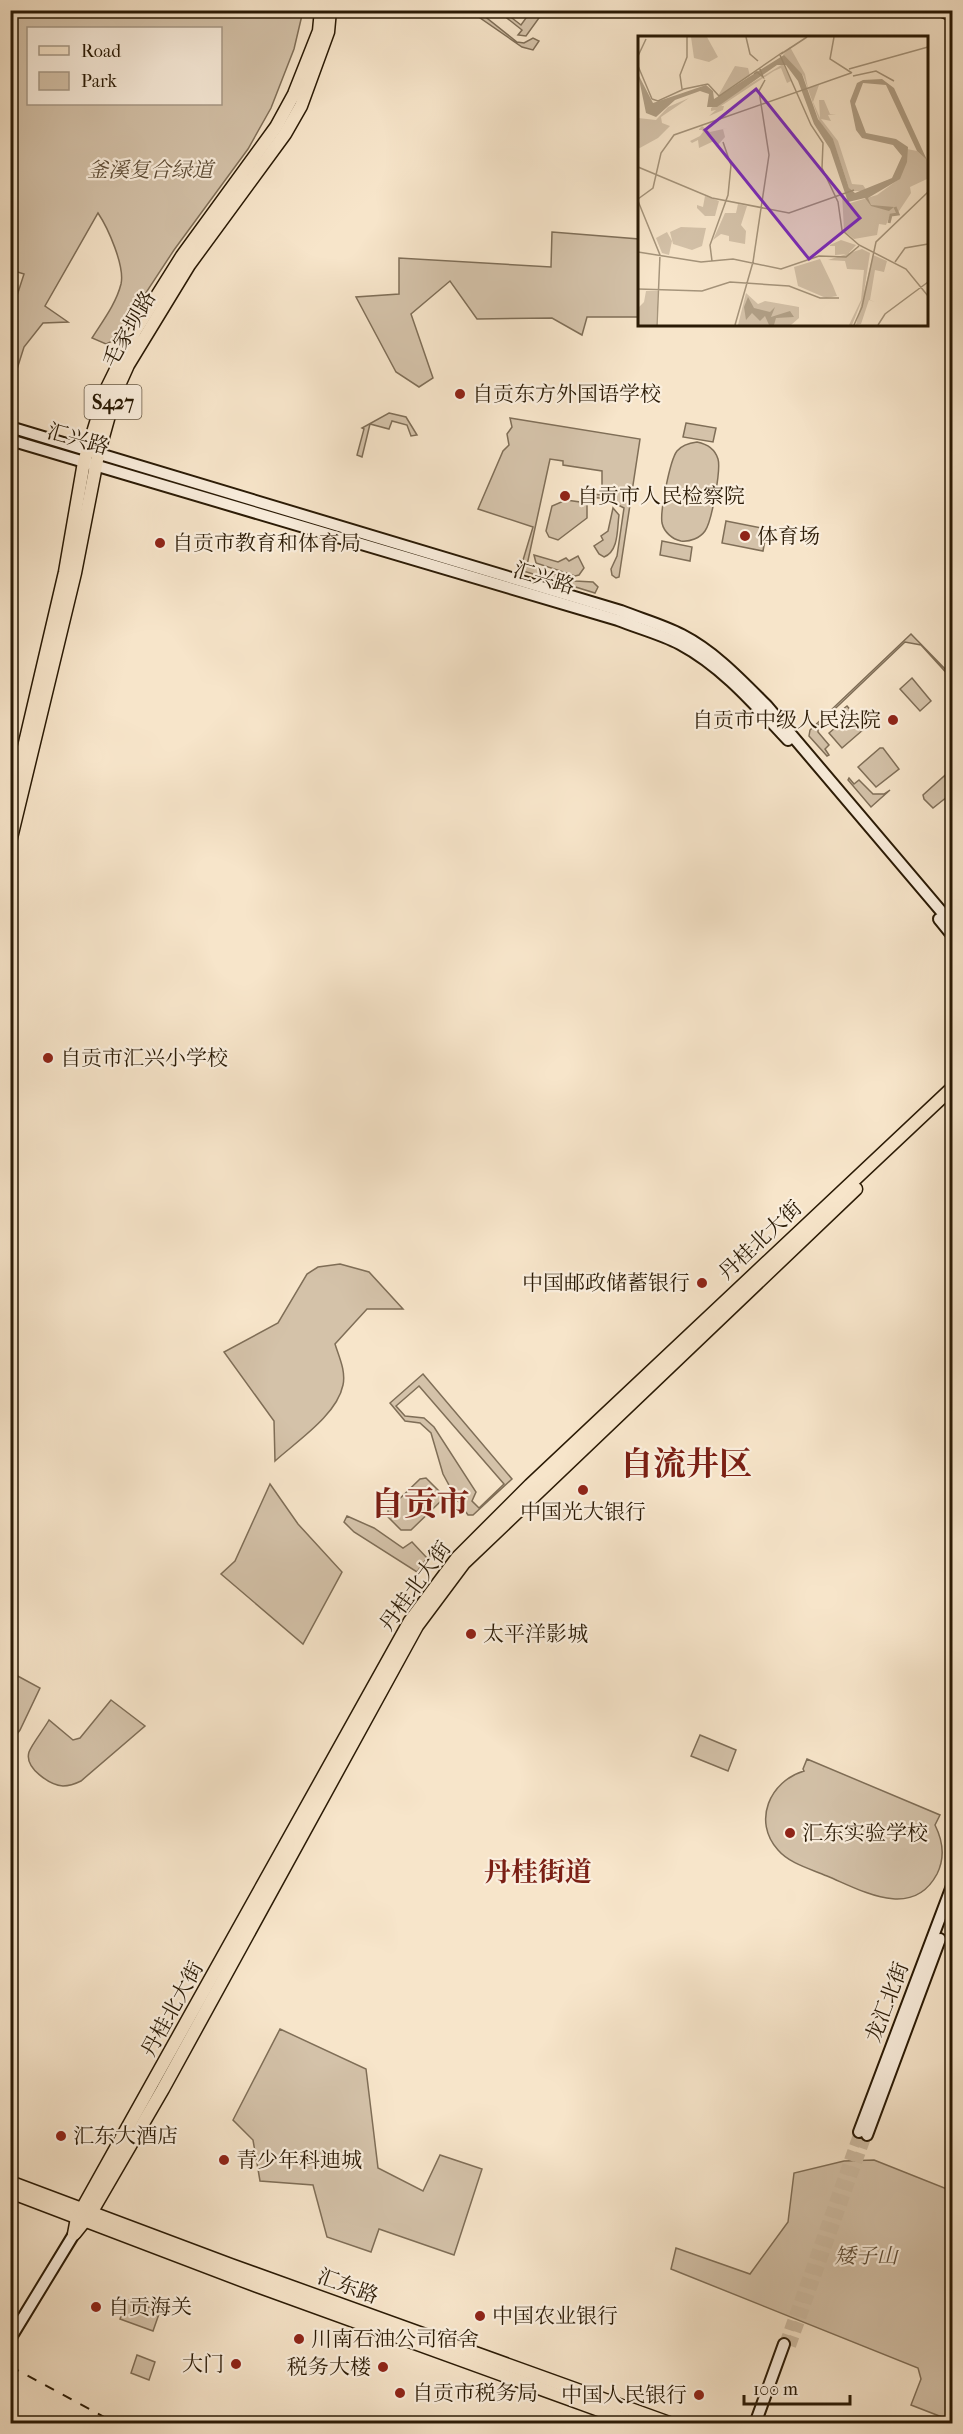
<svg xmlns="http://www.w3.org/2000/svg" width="963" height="2434" viewBox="0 0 963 2434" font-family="'IM FELL French Canon','Noto Serif SC',serif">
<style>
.green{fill:#d4c2a9;stroke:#7f6e57;stroke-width:1.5;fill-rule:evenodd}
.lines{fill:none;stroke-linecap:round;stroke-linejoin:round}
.secondary-tunnel{stroke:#cebca3;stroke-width:10;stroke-dasharray:10 5;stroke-linecap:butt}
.secondary-casing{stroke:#2a1a05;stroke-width:14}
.primary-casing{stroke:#2a1a05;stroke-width:15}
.secondary{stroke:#faeedd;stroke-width:10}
.primary{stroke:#f7e5ca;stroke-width:12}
.rail{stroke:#2a1a05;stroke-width:2;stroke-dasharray:10 10;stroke-linecap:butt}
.poi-dot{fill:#8f2418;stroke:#faeedd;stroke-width:2}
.labels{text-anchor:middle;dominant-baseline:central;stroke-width:4.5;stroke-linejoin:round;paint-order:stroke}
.shield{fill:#faeedd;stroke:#685a46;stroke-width:1.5}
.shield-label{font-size:20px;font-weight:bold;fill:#2a1a05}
.park-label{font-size:21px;font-style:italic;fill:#5d4c36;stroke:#faeedd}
.street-label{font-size:21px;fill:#2a1a05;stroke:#faeedd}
.poi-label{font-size:21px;fill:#2a1a05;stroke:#faeedd;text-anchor:start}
.district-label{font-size:27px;font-weight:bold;fill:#7a1f14;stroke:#faeedd}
.town-label{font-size:33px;font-weight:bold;fill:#7a1f14;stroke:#faeedd}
.inset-river{fill:none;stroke:#b1a087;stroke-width:3}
.inset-road{fill:none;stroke:#a5947b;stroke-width:1.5}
.view{fill:#7b2cbf;fill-opacity:0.15;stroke:#7b2cbf;stroke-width:3}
.inset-edge{fill:none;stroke:#2a1a05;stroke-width:3}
</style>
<rect width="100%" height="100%" fill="#f7e5ca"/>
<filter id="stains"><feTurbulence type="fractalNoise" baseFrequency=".00333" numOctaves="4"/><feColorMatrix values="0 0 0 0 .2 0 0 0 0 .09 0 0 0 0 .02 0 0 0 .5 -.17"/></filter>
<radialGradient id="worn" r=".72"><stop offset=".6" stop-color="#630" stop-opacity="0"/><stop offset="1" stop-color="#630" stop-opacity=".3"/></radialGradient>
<g class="green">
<path d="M 11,10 L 303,11 L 294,49 L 271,108 L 248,149 L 174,250 L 115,340 L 106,344 L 92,338 C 102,322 116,304 121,284 C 125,266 108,228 98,213 L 45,306 L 68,322 L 43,323 L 24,347 L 11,388 L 11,314 L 24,274 L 11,270 ZM 28,28 L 220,28 L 220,104 L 28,104 Z"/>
<path d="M 470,11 L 478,11 L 517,42 L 524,43 L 533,38 L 539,41 L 533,50 L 522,47 Z"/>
<path d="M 498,11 L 503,11 L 521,25 L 531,11 L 544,11 L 526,36 L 518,35 L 522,30 Z"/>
<path d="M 552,232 L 639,239 L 639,317 L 587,317 L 582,335 L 552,318 L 477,319 L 450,281 L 411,314 L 433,378 L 419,387 L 396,372 L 356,297 L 399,294 L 399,258 L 551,267 Z"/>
<path d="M 389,413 L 406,417 L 417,435 L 411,436 L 407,425 L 392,421 L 389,429 L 370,424 L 362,457 L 357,455 L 364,429 L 362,428 Z"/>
<path d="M 510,418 L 640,439 L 619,577 L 616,578 L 612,575 L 611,569 L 617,556 L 624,508 L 607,499 L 592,497 L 592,494 L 602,495 L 602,471 L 563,465 L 563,461 L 550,459 L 527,565 L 575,581 L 593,582 L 598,587 L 595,593 L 520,570 L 533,527 L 478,509 L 503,451 L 509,445 L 507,434 L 512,427 Z"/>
<path d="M 686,423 L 716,428 L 713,442 L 683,437 Z"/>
<path d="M 697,442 C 707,444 715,449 718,459 C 721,469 712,521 705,531 C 700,538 690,542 681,541 C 672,539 664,532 662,523 C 660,511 670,460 677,451 C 682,445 689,443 697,442 Z"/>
<path d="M 566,500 L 587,503 L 587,518 L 558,540 L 549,537 L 546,531 L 552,506 Z"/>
<path d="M 613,508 L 619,515 C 617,529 619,551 604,557 L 599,554 L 594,546 L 603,540 L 601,536 L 608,531 Z"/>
<path d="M 726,521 L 767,529 L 763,551 L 722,543 Z"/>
<path d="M 662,541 L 692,547 L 690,561 L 660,555 Z"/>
<path d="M 534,555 L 558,562 L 566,558 L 569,561 L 578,556 L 584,568 L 579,575 L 575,576 L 536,563 Z"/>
<path d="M 911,634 L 952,676 L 952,679 L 921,645 L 905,642 L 818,725 L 818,732 L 829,745 L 825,749 L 829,755 L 827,756 L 809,736 L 810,730 Z"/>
<path d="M 912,678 L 931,701 L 920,711 L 900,689 Z"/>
<path d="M 847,706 L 864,726 L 864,729 L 842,748 L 829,733 L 848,717 L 842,710 Z"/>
<path d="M 880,748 L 883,748 L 899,769 L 876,787 L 858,767 Z"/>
<path d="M 952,769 L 952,793 L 933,808 L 924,799 L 923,795 Z"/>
<path d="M 849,778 L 854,784 L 859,780 L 873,794 L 884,794 L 890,790 L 871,807 L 848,780 Z"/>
<path d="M 340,1264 L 369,1272 L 403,1309 L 367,1309 L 335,1344 C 339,1357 346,1371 343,1385 C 337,1415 297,1441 275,1461 L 274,1421 L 224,1352 L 278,1323 L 307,1274 L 318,1267 Z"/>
<path d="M 423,1374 L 512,1479 L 473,1515 L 468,1515 L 456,1498 L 443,1474 L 431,1433 L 420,1423 L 405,1421 L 390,1403 ZM 419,1386 L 504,1484 L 479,1508 L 472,1501 L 476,1492 L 434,1427 L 424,1418 L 405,1416 L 396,1406 Z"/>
<path d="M 426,1478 L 441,1493 L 441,1501 L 411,1530 L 401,1530 L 388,1517 L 388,1510 L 420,1479 Z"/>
<path d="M 270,1484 L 298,1524 L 342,1572 L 303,1644 L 221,1574 L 235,1561 Z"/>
<path d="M 347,1516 L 374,1528 L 403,1548 L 412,1542 L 427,1558 L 417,1572 L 354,1532 L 344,1522 Z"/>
<path d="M 14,1674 L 40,1688 L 20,1730 L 11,1742 L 11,1675 Z"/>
<path d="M 111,1700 L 145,1726 L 81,1781 C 75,1784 70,1786 63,1786 C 50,1785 24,1768 29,1752 C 32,1744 44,1729 49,1720 L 73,1740 L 80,1738 Z"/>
<path d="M 700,1735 L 736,1750 L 728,1771 L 691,1756 Z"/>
<path d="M 807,1759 L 940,1815 L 935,1825 C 943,1841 945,1858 937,1874 C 912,1921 861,1890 827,1876 C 811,1869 790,1864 778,1850 C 752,1821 770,1781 804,1771 L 803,1769 Z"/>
<path d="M 280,2029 L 366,2069 L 378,2168 L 423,2191 L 440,2155 L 482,2169 L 454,2255 L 379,2229 L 371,2252 L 327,2237 L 313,2185 L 260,2181 L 253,2140 L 233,2120 Z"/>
<path d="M 874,2160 L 952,2191 L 952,2423 L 947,2419 L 911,2405 L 921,2379 L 918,2368 L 671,2269 L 676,2248 L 750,2274 L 788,2222 L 794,2173 L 844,2161 Z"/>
<path d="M 127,2300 L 160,2311 L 153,2331 L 120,2319 Z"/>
<path d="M 137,2355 L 155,2362 L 149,2380 L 131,2373 Z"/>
</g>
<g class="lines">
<g class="secondary-tunnel">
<path d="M 784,2344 L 859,2132"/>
<path d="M 791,2346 L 867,2135"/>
</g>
<g class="secondary-casing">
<g id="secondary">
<path d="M 10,427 L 621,611 C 641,619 663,625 682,635 C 715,652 741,680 767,706 L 952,924"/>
<path d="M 10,440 L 618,620 C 638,628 661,634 680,644 C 723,667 755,705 788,740"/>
<path d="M 939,919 L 952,935"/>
<path d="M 859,2132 L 952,1886"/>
<path d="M 867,2135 L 940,1939"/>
<path d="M 10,2339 L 74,2234"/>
<path d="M 755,2424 L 784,2344"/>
</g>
</g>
<g class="primary-casing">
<g id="primary">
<path d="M 941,10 L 952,15"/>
<path d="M 10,807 L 65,572 L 84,462 L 106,390 L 135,331 L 182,256 L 276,127 L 294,94 L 319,31 L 321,10"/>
<path d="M 10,842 L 75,573 L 98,455 L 115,394 L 128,365 L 189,265 L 285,134 L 301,106 L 328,32 L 330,10"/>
<path d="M 10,2182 L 231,2265 L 672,2424"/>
<path d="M 10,2192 L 257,2286 L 638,2424"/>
<path d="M 75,2233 L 91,2213 L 163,2089 L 417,1626 L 464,1563 L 856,1189"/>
<path d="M 74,2234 L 77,2218 L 410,1621 L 457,1558 L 530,1485 L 952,1088"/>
</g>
</g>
<use href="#secondary" class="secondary"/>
<use href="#primary" class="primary"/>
<path class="rail" d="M 10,2366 L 117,2424"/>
</g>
<g class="poi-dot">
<circle cx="460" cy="394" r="6"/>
<circle cx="565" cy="496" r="6"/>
<circle cx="745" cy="536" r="6"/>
<circle cx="160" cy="543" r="6"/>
<circle cx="893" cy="720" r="6"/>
<circle cx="48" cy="1058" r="6"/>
<circle cx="702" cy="1283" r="6"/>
<circle cx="583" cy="1490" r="6"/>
<circle cx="471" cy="1634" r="6"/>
<circle cx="790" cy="1833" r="6"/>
<circle cx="61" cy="2136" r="6"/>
<circle cx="224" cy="2160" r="6"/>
<circle cx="96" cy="2307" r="6"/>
<circle cx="480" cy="2316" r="6"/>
<circle cx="299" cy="2339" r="6"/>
<circle cx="236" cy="2364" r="6"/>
<circle cx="383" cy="2367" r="6"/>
<circle cx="400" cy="2393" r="6"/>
<circle cx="699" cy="2395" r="6"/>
</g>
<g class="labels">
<rect class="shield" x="84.5" y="385" width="57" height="34" rx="4.5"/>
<g class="shield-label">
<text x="113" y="402">S427</text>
</g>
<g class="park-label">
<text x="150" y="170">釜溪复合绿道</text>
<text x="866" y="2256">矮子山</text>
</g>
<g class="street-label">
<text transform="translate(129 329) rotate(-60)">毛家坝路</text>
<text transform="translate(78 439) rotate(16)">汇兴路</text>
<text transform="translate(544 578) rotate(17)">汇兴路</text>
<text transform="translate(760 1240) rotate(-43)">丹桂北大街</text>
<text transform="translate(415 1586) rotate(-54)">丹桂北大街</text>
<text transform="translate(887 2002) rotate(-69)">龙汇北街</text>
<text transform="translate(172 2009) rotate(-61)">丹桂北大街</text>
<text transform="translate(348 2286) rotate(20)">汇东路</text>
</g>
<g class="poi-label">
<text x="472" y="394">自贡东方外国语学校</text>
<text x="577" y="496">自贡市人民检察院</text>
<text x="757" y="536">体育场</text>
<text x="172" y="543">自贡市教育和体育局</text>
<text x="881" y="720" text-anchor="end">自贡市中级人民法院</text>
<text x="60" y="1058">自贡市汇兴小学校</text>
<text x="690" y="1283" text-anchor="end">中国邮政储蓄银行</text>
<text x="583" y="1512" text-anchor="middle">中国光大银行</text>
<text x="483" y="1634">太平洋影城</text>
<text x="802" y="1833">汇东实验学校</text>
<text x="73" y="2136">汇东大酒店</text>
<text x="236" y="2160">青少年科迪城</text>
<text x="108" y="2307">自贡海关</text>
<text x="492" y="2316">中国农业银行</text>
<text x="311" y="2339">川南石油公司宿舍</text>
<text x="224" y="2364" text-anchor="end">大门</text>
<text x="371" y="2367" text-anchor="end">税务大楼</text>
<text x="412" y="2393">自贡市税务局</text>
<text x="687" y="2395" text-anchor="end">中国人民银行</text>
</g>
<g class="district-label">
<text x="538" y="1872">丹桂街道</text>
</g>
<g class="town-label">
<text x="686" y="1464">自流井区</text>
<text x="420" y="1504">自贡市</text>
</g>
</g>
<g transform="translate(638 36)">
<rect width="290" height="290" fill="#f7e5ca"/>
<path d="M 53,1 L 69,1 L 80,21 L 71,26 L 56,22 ZM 152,11 L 167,38 L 170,52 L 181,49 L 175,66 L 182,82 L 181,64 L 186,64 L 192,78 L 198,78 L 190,79 L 193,85 L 183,83 L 200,105 L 214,148 L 225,149 L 229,155 L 212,155 L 195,104 L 182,87 L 165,39 L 145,19 ZM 145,28 L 153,45 L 149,47 L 143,32 L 136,35 L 83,70 L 86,70 L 85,74 L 71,80 L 78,74 L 73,75 L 73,72 ZM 97,30 L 110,32 L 112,40 L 80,60 ZM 51,62 L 23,81 L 24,87 L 32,90 L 20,102 L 0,113 L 0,82 L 18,84 L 30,71 ZM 64,90 L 72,96 L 90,92 L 85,93 L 87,101 L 79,110 L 76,105 L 61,112 L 60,104 L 54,107 L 52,105 L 62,100 L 65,96 L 64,94 L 61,94 L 61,93 ZM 269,113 L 279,115 L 289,124 L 289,143 L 272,151 L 273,157 L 259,178 L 252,179 L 248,189 L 241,188 L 239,199 L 216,203 L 206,195 L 204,157 L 209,168 L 239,159 L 261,143 ZM 67,160 L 81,165 L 77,180 L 67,180 L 59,172 L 59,169 L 65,171 ZM 100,168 L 109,170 L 103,189 L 108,195 L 107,208 L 91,205 L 91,200 L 83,198 L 75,204 L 87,177 L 98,177 ZM 43,191 L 68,192 L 64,210 L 54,214 L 35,208 L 32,196 ZM 29,196 L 34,205 L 31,219 L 24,217 L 18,202 ZM 203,204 L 218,209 L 210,218 L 197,219 L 197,210 L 192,210 L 192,209 ZM 224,213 L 232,217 L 225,262 L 214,289 L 211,289 L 223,264 L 226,234 L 209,233 L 207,225 L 190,224 ZM 235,219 L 249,225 L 246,236 L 237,234 L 232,264 L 237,266 L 231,264 L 223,288 L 218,289 ZM 182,223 L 195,250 L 199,260 L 188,262 L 160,250 L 156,231 ZM 8,255 L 20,255 L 18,289 L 0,289 L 0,272 L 6,266 ZM 108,257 L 120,268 L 127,265 L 161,271 L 161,282 L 153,289 L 100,289 Z" fill="#d4c2a9"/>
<path d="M 146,19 L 164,38 L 180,83 L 195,103 L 211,152 L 217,157 L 254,142 L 264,120 L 255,109 L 224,102 L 218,94 L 212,65 L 219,47 L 225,44 L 244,43 L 256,52 L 289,124 L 279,115 L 248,49 L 225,47 L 217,68 L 228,97 L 258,103 L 270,111 L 269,126 L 262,143 L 230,162 L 233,169 L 256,171 L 251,175 L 233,170 L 227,162 L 210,166 L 192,113 L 176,88 L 160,45 L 148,29 L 139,29 L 79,71 L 69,71 L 71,58 L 62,55 L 37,64 L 18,81 L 8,77 L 0,38 L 15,67 L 68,49 L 75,55 L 76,63 ZM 110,261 L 116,272 L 132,276 L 137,271 L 133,281 L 152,275 L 156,281 L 138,282 L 136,289 L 131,289 L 127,280 L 122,285 L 114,277 L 108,284 L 106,271 Z" fill="#b1a087"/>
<path class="inset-river" d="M 251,187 L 253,179 L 260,178 L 257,171"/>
<path class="inset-road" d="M 108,1 L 112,18 L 120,25M 196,1 L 192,23 L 214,37M 143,18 L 169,1M 142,19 L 173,89 L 185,107 L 184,132 L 200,166 L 204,194 L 221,209 L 268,233 L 290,260M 0,20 L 8,3M 0,30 L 14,63M 211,33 L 290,11M 116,38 L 119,36 L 125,41 L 122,33M 215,40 L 238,35 L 256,45M 70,48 L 81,60 L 145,16M 44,53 L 42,39 L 49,21 L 49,1M 14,63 L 20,65 L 46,53 L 70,48M 0,131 L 74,162 L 151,177 L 216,154M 0,163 L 15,152 L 23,117 L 36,99 L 213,37M 0,165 L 22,219 L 19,289M 0,216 L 63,226 L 95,223 L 143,233 L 181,220 L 208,221 L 221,210M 74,225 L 72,209 L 90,159 L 93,129 L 85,106M 257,226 L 267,212 L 290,208M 0,253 L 64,255 L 92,246 L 151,250 L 182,262 L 201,262M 97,289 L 115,226 L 131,119 L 121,55 L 127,44M 216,289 L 224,271 L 238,206 L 290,156M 240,289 L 247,278 L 290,246"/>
<path class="view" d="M 118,53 L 222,182 L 171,223 L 67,94 Z"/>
<rect width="290" height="290" class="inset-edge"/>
</g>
<rect width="963" height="2434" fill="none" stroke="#f7e5ca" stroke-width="36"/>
<rect x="12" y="12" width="939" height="2410" fill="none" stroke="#2a1a05" stroke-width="3"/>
<rect x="18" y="18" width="927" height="2398" fill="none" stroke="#2a1a05" stroke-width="1.5"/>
<rect x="27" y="27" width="195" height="78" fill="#faeedd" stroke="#a79987" stroke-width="1.5"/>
<rect x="39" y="46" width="30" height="9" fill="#f7e5ca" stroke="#a79987" stroke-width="1.5"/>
<text x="81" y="57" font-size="18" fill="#2a1a05">Road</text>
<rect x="39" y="72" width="30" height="18" fill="#d4c2a9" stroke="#a79987" stroke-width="1.5"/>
<text x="81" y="87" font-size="18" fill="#2a1a05">Park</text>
<path d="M744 2395v9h106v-9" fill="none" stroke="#2a1a05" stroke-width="3"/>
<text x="753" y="2395" font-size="18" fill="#2a1a05" stroke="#faeedd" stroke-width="4.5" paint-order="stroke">100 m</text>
<rect width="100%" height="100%" filter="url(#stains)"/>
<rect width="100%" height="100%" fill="url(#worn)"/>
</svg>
